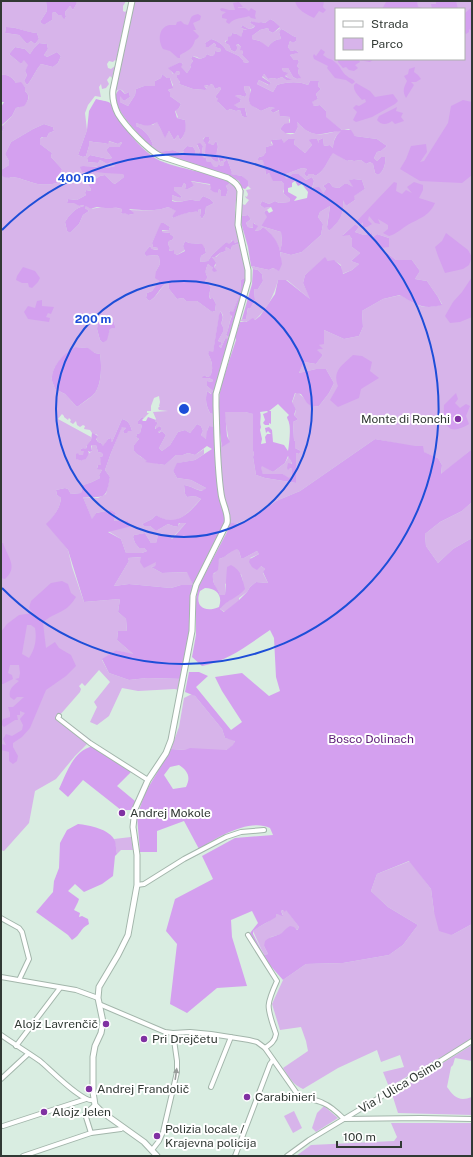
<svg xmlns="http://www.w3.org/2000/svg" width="473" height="1157" viewBox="0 0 473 1157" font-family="'Public Sans',sans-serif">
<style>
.green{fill:#d7b4ea;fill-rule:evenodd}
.forest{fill:#d4a0ef;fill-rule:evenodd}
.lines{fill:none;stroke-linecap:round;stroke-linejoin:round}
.minor-casing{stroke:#a3b6ab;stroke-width:6}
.tertiary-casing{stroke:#a3b6ab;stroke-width:7}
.minor{stroke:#fff;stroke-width:4}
.tertiary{stroke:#fff;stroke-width:5}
.oneway{fill:#989c9a}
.ring{fill:none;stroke:#1d4ed8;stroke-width:2}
.poi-dot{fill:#8031a2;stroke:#fff;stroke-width:1.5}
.labels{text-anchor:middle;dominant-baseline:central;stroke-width:4;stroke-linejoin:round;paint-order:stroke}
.poi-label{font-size:12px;fill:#313934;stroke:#fff;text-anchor:start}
.park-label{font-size:12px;fill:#5c1b77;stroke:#fff}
.street-label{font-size:12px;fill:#313934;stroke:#fff}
.centre{fill:#1d4ed8;stroke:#fff;stroke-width:2}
.ring-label{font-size:12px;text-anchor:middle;font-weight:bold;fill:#1d4ed8;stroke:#fff;stroke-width:4;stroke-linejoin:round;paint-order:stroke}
</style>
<rect width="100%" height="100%" fill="#d9ede1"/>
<g class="green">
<path d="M 1,1 L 46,1 L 47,11 L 40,22 L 44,25 L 52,20 L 52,13 L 55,12 L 58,15 L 61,15 L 65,18 L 66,17 L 65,12 L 70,6 L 73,10 L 77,3 L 76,1 L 126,1 L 123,6 L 123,11 L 125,12 L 127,10 L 116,61 L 115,60 L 113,62 L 109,61 L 107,64 L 108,68 L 111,69 L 115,66 L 112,78 L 110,76 L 107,80 L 109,84 L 106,88 L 102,89 L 101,84 L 99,87 L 101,97 L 95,96 L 88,105 L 85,113 L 87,130 L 78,155 L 83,157 L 86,156 L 89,146 L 89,141 C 95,143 101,142 108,144 L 108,141 L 118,144 L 121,142 L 122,143 L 119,147 L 109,147 L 106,150 L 112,158 L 108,159 L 90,155 L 87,158 L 88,162 L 98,163 L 100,160 L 107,164 L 111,162 L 115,166 L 107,168 L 100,165 C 94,169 87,165 81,167 L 82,172 L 85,173 L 87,172 L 123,173 L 124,177 L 115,184 L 113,183 L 105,175 L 100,176 L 89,183 L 88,185 L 91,189 L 91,191 L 86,190 L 85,193 L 86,195 L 77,200 L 68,199 L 67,203 L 75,203 L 79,206 L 84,205 L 84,206 C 75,208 69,215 65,222 L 67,231 L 70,233 L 79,224 L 83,215 L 89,211 L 85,208 L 86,205 L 91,209 L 102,207 L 109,208 L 112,207 L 122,209 L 121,213 L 123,214 L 125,212 L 128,215 L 133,214 L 133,213 L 128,210 C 141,210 156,212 168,207 L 177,211 L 172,216 L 173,218 C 180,214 191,211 198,212 L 199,209 L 201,208 L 200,216 L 202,219 L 205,214 L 206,207 L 214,203 L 210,199 L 203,196 L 199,201 C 196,201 192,199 189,200 C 182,201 179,203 172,200 L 172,195 L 180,198 L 182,197 L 174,190 L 174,187 L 182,187 L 184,183 L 186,185 L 185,189 L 188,189 L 194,186 L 189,181 L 211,185 L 211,188 L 209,189 L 218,193 L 219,189 L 221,191 L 222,196 L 226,196 L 228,190 L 226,186 L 230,183 L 236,188 L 237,191 L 235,210 L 239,241 L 235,243 L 232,240 L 229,245 L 226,242 L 212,255 L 208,261 L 200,262 L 201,256 L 206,253 L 205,248 L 201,244 L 189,243 L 185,241 L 183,246 L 185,250 L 177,255 L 174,253 L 174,250 L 169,251 L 170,248 L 168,244 L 169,241 L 172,240 L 174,237 L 170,234 L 170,233 L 162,232 L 161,231 L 169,230 L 170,227 L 164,223 L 162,223 L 152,243 L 153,247 L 158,248 L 158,250 L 154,249 L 152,249 L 150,246 L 144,253 L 146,256 L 157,255 L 159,257 L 160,264 L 156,271 L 156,278 L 159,281 L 152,291 L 147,293 L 146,298 L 149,301 C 157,298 160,287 168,282 L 169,289 L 177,299 L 183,298 L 186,301 L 197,301 L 212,312 L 215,311 L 216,304 L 213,298 L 211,300 L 209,295 L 211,287 L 205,281 L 208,277 C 204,273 206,269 208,264 L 213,268 L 213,270 L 214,271 L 216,271 L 214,267 L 216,265 L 214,263 L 216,262 L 212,257 L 216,257 L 220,253 L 226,251 L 224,248 L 226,247 L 231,250 L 232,246 L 240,243 L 246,277 L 241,280 L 240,293 L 233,313 L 230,311 L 229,313 L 232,315 C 229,322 229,328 226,335 L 232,340 L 225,339 L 221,348 L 219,346 L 222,344 L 221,342 L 218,341 L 223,332 L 223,327 L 221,323 C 224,318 224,315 220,311 L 213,353 L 209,352 L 208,354 C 212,360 214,370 210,376 L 207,377 L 204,375 L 203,377 L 209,378 L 213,380 L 212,382 L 207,381 L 207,386 L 213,391 L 212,394 L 207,391 C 205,399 206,406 210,413 L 214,414 L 215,427 L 209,426 L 207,431 L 207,440 L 201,435 L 203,431 L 201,426 L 197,424 L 190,433 L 185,430 L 178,432 L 170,445 L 162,451 L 159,448 L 166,435 L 162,431 L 158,433 L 158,432 L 162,429 L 160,426 L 156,429 L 155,427 L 158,423 L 155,421 L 156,419 L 153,412 L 168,411 L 159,410 L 158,408 L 160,406 L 159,406 L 160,402 L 159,396 L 154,398 L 151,406 L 151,411 L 147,411 L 147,413 L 149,413 L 144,418 L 142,417 L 138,421 L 138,424 L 142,425 L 140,433 L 137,434 L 136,437 L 139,439 L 134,445 L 134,451 C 142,460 153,463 165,465 L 176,455 L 183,455 L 188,453 L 195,455 L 204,449 L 204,454 L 195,460 L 178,463 L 173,471 L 177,478 L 191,480 L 206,488 L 203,491 C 196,490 191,486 184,485 L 185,494 L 187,497 L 195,496 L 201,499 C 188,513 176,529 156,515 L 152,519 L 142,524 L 144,526 L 150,526 L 156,531 L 168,524 L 173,526 L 179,527 L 178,525 L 180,523 L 186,523 L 171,539 C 168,535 164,533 158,535 L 156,543 L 151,543 L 145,533 L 134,535 L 133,537 L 135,543 L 139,548 L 144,548 L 147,551 L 142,553 L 126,553 L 121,539 L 108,531 L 131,525 L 128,521 L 114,521 L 116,513 L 111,510 L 96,513 L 92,520 L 83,497 L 98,498 L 106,494 L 110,477 L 105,470 L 111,453 L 122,426 L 126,428 L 123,431 L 124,433 L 127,433 L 127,431 L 132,431 C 130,424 129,421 122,419 L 112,442 L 110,441 L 112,440 L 111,438 L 108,439 L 103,447 L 101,443 L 98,442 L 96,438 L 98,436 L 96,434 L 94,436 L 90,430 L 84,429 L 85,426 L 83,425 L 80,427 L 77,425 L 76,421 L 73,424 L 70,422 L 71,420 L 69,418 L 68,420 L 64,417 L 64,416 L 62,414 L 58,419 L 91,437 L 91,440 L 86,447 L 87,450 L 83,448 L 81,449 L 81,451 L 84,451 L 85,453 L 83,456 L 78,455 L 78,453 L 76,456 L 77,459 L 82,461 L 82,459 L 86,459 L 87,455 L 92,451 L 92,446 L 90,445 L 96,445 L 98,452 L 102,453 L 103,456 L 100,457 L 102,465 L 98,465 L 97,468 L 102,470 L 99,475 L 100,478 L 92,482 L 83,485 L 81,493 L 71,494 L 68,489 L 65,488 L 56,490 L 57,495 L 61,498 C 60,509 53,517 47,524 L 68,550 L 72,567 L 84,602 L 120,599 L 118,612 L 126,619 L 127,632 L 118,631 L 117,640 L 134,655 L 116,650 L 102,660 L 109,673 L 129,680 L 147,678 L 180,679 L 178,690 L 175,689 L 138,691 L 122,688 L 109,716 L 97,725 L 90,722 L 97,707 L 94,702 L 110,682 L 99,670 L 85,686 L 82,683 L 79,686 L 81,689 L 80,692 L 59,716 L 91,740 L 75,756 L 56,779 L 35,791 L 29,823 L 4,851 L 1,850 L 1,175 L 9,178 L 12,177 C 21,178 26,181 34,183 C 43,186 59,185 65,178 L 61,173 L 62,169 L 51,157 L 52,153 L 40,144 L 40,139 L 43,137 L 47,137 L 49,133 L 54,131 L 53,127 L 44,124 L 33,129 L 11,142 L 5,154 L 9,161 L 9,165 L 1,170 L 1,134 L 4,128 L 2,126 L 12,116 L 16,108 C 24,106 34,99 25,91 L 25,87 L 21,83 L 16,83 C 12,77 8,74 1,75 ZM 6,27 C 18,27 25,32 37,33 L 39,39 L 35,44 L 31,41 L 27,44 L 19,35 L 5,33 ZM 39,43 L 47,44 L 48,49 L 44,55 L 47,57 L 57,52 L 61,56 L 58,63 L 53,67 L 41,64 C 35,71 33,78 27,85 L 24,81 L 27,75 L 25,71 L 29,65 L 24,59 L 21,64 L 9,54 L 15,47 L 25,49 L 30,54 L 34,48 ZM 103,316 L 109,321 L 114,322 L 115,326 L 114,328 L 110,329 L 106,340 L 103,343 L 100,340 L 97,329 L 98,320 ZM 75,347 L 87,348 L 95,353 L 100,354 C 102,366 102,388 92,396 C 88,400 82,403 77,407 L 65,394 L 55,389 C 54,385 51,381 52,377 C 53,364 65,354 75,347 Z"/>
<path d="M 135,1 L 472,1 L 472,449 L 441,475 L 442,465 L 438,458 L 423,452 L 423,446 L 415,447 L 375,439 L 300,491 L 276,501 L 257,515 L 236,524 L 230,522 C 230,512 226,506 224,497 C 221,481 221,457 220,440 L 222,446 L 229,442 L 224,412 L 245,412 L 254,414 L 253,451 L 254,453 L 253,457 L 256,475 L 265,478 L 296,483 L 296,453 L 299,454 L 301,451 L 295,448 L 295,441 L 294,440 L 293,422 L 297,420 L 297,418 L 294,415 L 295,414 L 296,409 L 292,403 L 296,392 C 303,395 306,402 312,407 L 319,406 L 329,393 L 334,383 L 326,369 L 316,369 L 299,373 L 304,362 L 316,364 L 323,355 L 316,350 L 322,349 L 318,345 L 324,343 L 324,330 L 344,339 L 359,336 L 363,327 L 362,311 L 383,299 L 401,295 C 415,305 425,311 442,304 L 438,297 L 427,281 L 415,279 L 420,271 L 412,260 L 396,260 L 380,247 L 388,247 L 389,238 L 377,234 L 373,237 L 372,233 L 364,235 L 355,232 L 359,227 L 355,224 L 343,235 L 349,235 L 352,239 L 352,247 L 360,253 L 351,261 L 359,264 L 352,270 L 342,274 L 341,265 L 335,261 L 328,261 L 325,258 L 305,275 L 303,283 L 311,300 L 287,280 L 278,280 C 274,296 267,309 255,320 L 253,319 L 245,322 L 240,321 L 242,319 L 246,319 L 248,308 L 250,309 L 255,300 L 254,289 L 258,289 L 263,281 L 262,274 L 258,270 L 253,269 L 251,266 L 269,270 L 273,268 L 278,270 C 286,255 276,237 263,227 L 260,230 L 255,231 L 257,226 L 254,223 L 254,228 L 248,227 L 246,223 L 251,219 L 248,215 L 242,216 L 240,219 L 244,235 L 238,217 L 238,208 L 240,208 L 241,191 L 244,190 L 242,204 L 245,205 L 249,200 L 246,198 L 245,196 L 247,197 L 248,194 L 246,190 L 251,189 L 248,186 L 247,181 L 242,176 L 230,174 L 232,172 L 227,159 L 215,154 C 219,149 219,146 216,141 L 213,145 L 207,143 L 209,142 L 210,140 L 209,137 L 205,137 L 203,139 L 206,145 L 206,155 L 209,154 L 212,159 L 216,162 L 218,160 L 217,156 L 220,162 L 223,161 L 223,159 L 226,160 L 224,162 L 224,165 L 221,166 L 218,164 L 217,167 L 212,166 L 211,162 L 207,162 L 206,158 L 203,157 L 202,152 L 203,146 L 200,144 L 197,145 L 200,151 L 198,155 L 194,155 L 195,150 L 193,147 L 187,146 L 183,150 L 185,151 L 181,153 L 173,150 L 159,152 L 159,153 L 151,147 L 153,145 C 150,136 144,129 136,126 L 136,123 L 143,125 L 153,125 L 157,121 L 160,128 L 165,137 L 169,131 L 174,140 L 178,135 L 180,140 C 185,136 186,127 185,120 L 177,118 L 178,117 L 175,110 L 179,108 L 181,104 L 170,96 L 170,92 L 168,90 L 171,89 L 173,85 L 170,78 L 167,78 L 162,74 L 161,78 L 155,81 L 155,86 L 144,86 L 136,89 L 135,95 L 128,106 L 120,102 L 120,95 L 124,101 L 130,97 L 129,92 L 125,94 L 123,91 L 120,89 L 116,91 L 115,97 L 115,91 ZM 336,9 L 464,9 L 464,59 L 336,59 ZM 270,19 L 274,21 L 280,28 L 273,33 L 269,31 L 268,28 L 260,30 L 252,36 L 252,39 L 260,41 L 267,48 C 271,43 275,39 281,39 L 279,32 L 281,29 C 287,31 290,35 296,37 L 296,41 L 293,43 L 290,41 L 288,47 L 291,51 L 295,50 L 298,52 L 297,53 L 290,55 L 294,60 L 298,60 L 299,62 L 297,66 L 299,68 L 298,73 L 300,78 L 297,79 L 293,77 L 288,68 L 282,68 L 283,71 L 287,73 L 285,75 L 291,80 L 286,80 L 282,77 L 277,79 L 273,78 L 268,79 L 264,74 L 262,76 L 271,83 L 268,85 L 259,80 L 257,84 L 273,92 L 277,85 C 287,82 298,81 308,85 L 310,81 L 319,81 L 318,86 L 321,89 L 316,94 L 318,99 L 311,102 L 314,106 L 320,105 L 326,111 L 325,117 L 342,130 C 321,135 312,139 296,121 L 298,127 L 295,133 C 289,136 285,133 280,129 L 284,124 L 290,124 L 289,120 L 291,117 L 280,116 L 280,110 L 273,113 L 270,110 L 276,108 L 270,107 L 261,111 C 239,99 255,100 249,86 L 244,86 L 245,92 L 247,94 L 245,97 L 239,95 L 234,96 L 241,99 L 240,102 L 233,105 L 239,108 L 245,108 L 247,116 L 244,117 L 242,116 L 240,110 L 236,111 L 230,109 L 227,111 L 218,102 L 218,99 L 215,97 L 221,89 L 220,87 L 215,89 L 213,85 L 211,84 L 208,86 L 206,85 L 203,86 L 207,88 L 205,90 L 193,89 L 179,84 L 180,82 L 177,78 L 177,75 L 180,74 L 180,72 L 177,71 L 173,74 L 169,68 L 180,62 L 183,64 L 180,67 L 187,73 L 191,67 L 190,65 L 193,61 L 191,59 L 192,56 L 197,57 L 200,59 L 205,57 L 207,54 L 211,56 L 214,55 L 215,51 L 220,52 L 221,49 L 215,47 L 216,45 L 214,43 L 209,47 L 206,46 L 205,43 L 211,39 C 216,40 224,45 226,50 L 239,56 L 243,60 L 243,62 L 248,63 L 250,63 L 242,55 L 243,51 L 241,50 L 241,47 L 237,44 L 236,45 L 238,48 L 235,52 L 231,50 L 229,45 L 225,43 L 225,41 L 228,40 L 228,38 L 231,36 L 232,33 L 237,34 L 241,38 L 243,30 L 247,30 L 241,28 L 242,25 L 249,29 L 252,28 L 255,26 L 250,23 L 251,21 L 260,24 L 261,22 L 265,23 ZM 349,129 L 355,136 L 377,139 L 387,146 L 381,151 L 377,152 L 374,158 L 377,161 L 381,157 L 385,157 C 386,163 384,172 378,175 L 375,173 L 373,164 L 370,162 L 366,164 L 361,160 L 354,161 L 350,160 L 347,161 L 333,152 C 327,161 325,171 315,176 L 313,174 L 309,174 L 307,177 L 304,174 L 307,169 L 302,168 L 286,174 L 285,177 L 287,180 L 292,174 L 299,174 L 306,180 L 312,177 L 314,181 L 312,189 L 319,188 L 323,192 L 323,195 L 326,189 L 323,186 L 329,182 L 333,187 L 339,188 L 344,184 L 348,184 L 354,188 L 350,180 L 354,179 L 362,180 L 365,189 L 353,196 L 355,200 L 346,206 L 343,198 C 344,215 341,219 329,231 L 327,226 L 330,206 L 320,212 L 318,217 L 323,224 L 321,235 L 302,252 L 291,255 L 280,252 L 282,243 L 281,232 L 261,226 L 268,217 L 264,212 L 271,207 L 264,208 L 260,205 L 262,201 L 269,204 L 275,201 L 279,203 L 289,202 L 290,199 L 283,193 L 285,185 L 281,181 L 274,181 L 269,173 L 266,175 L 265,169 L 263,167 L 265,163 L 262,160 L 259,161 L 257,160 L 259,157 L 263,156 L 266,152 L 266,147 L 273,145 L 271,143 L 272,140 L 282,139 L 284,144 L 288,139 L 295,139 L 294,144 L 305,153 L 312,145 L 310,141 L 311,139 L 317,139 L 319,144 L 319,140 L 323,138 L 324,146 L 330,145 L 333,148 C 333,138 338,130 349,129 Z"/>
<path d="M 289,456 L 291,461 L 292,466 L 290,468 L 292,469 L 292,476 L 289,479 L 283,474 L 263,474 L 260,468 L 262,465 L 273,472 L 285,463 Z"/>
<path d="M 472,502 L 472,538 L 453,549 L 438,563 L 426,546 L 425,534 L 440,522 L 462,511 Z"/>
<path d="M 237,548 L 239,551 L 241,558 L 244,558 L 257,551 L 259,554 L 250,558 L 265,569 L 263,573 L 268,583 L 256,582 L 250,587 L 247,592 L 239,598 L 239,601 L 225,612 L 220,609 C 227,600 240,596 243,583 C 243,581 242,577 241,574 L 225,584 L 225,595 L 220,595 C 217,586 212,586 213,574 L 215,573 L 219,559 C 227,557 230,551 237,548 Z"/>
<path d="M 142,557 L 152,563 L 157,561 L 155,566 L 151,567 L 162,573 L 188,572 L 193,585 L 181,585 L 171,588 L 129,584 L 114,586 L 129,561 L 128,558 Z"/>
<path d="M 192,694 L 195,696 L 222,729 L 225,738 L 235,740 L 234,745 L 226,750 L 185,750 L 171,749 L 179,727 L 184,698 Z"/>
<path d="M 131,837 L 133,850 L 121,850 L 117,854 L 114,839 Z"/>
<path d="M 410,861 L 431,889 L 434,912 L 452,935 L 472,924 L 472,1037 L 466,1043 L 389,1087 L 383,1072 L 404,1067 L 400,1055 L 381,1062 L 377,1050 L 338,1068 L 303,1089 C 293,1085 289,1077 283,1068 L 308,1051 L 306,1041 L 301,1027 L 280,1030 L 272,1004 L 283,980 L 306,964 L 343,963 L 389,955 L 403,945 L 418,925 L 388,907 L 371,891 L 377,874 Z"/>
<path d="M 286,909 L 299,927 L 298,929 L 271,937 L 264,946 L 268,954 L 264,955 L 253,931 C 260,925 271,922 276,914 L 283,915 L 281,911 Z"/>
<path d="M 472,1045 L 472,1061 L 455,1058 L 453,1065 L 451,1067 L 447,1087 C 454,1097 459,1102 472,1097 L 472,1115 L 398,1113 L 392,1094 Z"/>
<path d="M 324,1106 L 338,1118 L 316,1132 L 312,1128 L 317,1113 Z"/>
<path d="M 294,1111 L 302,1128 L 293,1133 L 284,1116 Z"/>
<path d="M 391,1123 L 472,1123 L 472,1156 L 296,1156 L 311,1145 L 394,1141 L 397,1137 Z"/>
</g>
<g class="forest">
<path d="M 46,1 L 76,1 L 77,3 L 73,10 L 70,6 L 65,12 L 66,17 L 64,19 L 61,15 L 58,15 L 55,12 L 52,13 L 52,20 L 44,25 L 40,22 L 47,11 Z"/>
<path d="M 237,1 L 241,1 L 239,2 L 243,7 L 238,7 L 238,8 L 245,8 L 249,11 L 251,8 L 256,11 L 255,16 L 256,19 L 251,18 L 249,16 C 241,19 235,17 229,24 L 226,22 L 227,19 L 222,18 L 222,15 L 226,12 L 221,11 L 220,9 L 222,8 L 229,10 L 235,10 L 233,3 L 238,2 Z"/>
<path d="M 295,1 L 324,1 L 323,7 L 326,10 L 323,13 L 319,11 L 314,18 C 306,14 297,10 295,1 Z"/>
<path d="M 389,1 L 417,1 C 418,9 418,6 424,9 L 382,9 L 386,2 Z"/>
<path d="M 436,1 L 456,1 L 458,9 L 432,9 L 431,4 L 436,4 Z"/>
<path d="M 472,7 L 472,31 L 469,29 L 469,32 L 466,34 L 464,32 L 464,13 L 465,13 Z"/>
<path d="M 198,14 L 201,16 L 200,20 L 193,23 L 196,30 L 193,30 L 199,36 L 198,38 L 195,40 C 193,49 187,51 180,55 L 180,58 L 178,58 L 170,51 L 163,49 C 158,41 158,28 169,25 C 171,25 173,25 176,25 L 177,22 L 181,21 L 184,24 L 188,25 C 192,18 189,16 198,14 Z"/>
<path d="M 270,19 L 274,21 L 280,27 L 273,33 L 269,31 L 268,28 L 260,30 L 252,36 L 252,39 L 260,41 L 268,47 C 271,43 275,39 281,39 L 279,32 L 281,29 C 287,31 290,35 296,37 L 296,41 L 293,43 L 290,41 L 288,47 L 291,51 L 295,50 L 298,52 L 298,53 L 290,55 L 294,60 L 298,60 L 299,62 L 297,66 L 299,68 L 298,73 L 301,78 L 297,79 L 293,77 L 288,68 L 282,68 L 283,71 L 288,73 L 285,76 L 292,80 L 286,80 L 282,77 L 277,79 L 273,78 L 268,79 L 264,74 L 262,77 L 271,83 L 269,85 L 259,80 L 257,84 L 273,92 L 277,85 C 287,82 298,81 308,85 L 310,81 L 319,81 L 318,86 L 321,89 L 316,94 L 318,99 L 312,102 L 314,106 L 320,105 L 326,111 L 326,117 L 342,130 L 351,130 L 355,136 L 377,139 L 387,146 L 381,151 L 377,152 L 374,158 L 377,161 L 381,157 L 385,157 C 386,163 384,172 378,175 L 375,173 L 373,164 L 370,162 L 366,164 L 361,160 L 354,161 L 350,160 L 347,161 L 333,153 C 327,161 325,171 315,176 L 313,174 L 309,174 L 307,177 L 304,174 L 307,169 L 302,168 L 286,174 L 285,177 L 287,179 L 292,174 L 299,174 L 306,180 L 312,177 L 314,181 L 312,188 L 319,187 L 323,192 L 323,194 L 326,189 L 323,186 L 329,182 L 333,187 L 339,188 L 344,184 L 348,184 L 353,187 L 349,180 L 354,179 L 362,180 L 365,189 L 354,196 L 355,200 L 346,206 L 343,200 C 344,216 340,220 329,231 L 327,227 L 330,206 L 320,212 L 318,217 L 323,224 L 321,235 L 302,252 L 291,255 L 280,252 L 282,264 L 279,271 L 273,268 L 269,270 L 251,266 L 248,247 L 240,219 L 242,216 L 248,215 L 251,219 L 246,223 L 248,227 L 253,228 L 253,223 L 258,226 L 255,231 L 260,230 L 263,227 C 271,233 278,241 280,251 L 282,243 L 281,232 L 261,226 L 267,217 L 264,212 L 267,210 L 269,213 L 273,211 L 271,207 L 264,208 L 260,205 L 262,201 L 269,204 L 275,201 L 279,203 L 289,202 L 290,199 L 283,193 L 284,192 L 284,184 L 281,181 L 273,181 L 269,173 L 266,175 L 265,169 L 263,167 L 264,163 L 262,160 L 259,161 L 257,160 L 259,157 L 263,156 L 266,152 L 266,147 L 273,145 L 271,140 L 282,139 L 284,143 L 288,139 L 295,139 L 294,144 L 305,153 L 312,145 L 309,140 L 311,139 L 317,139 L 319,143 L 319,140 L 323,138 L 324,146 L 330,145 L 333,148 C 333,141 336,135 341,131 C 321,133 313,140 297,122 L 298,127 L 295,133 L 285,133 L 280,129 L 284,124 L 290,123 L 290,117 L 280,116 L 279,110 L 273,113 L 270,110 L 275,108 L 270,107 L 261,111 C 248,104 247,104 251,90 L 249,86 L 244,86 L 245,92 L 247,94 L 245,97 L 239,95 L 235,96 L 241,99 L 240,102 L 234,105 L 239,108 L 245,108 L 247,117 L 244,117 L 242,116 L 240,110 L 236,111 L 230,109 L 227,111 L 217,101 L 218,99 L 215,97 L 221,89 L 220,87 L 215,89 L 213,85 L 211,84 L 209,86 L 206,85 L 204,86 L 207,89 L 205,90 L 193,89 L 179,84 L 180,82 L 177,78 L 177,75 L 180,74 L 180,72 L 177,71 L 174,74 L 168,68 L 180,62 L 183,64 L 181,67 L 187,73 L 191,67 L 190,65 L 193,61 L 191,59 L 192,56 L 200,59 L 205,57 L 207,54 L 211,56 L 214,55 L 215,51 L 220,52 L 221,49 L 215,47 L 216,45 L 214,43 L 209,47 L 206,47 L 205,43 L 211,39 C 216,40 224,45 226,50 L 239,56 L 243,60 L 243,62 L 248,63 L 249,62 L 242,55 L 243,51 L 240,50 L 241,47 L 238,44 L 236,45 L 238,48 L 235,52 L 231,50 L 229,45 L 225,43 L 226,41 L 228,40 L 228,37 L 231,36 L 232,33 L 237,34 L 241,37 L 243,30 L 247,30 L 241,28 L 242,25 L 249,29 L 253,28 L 255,26 L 250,23 L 251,21 L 259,23 L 261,22 L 265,23 ZM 295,181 L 298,186 L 302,184 L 308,192 L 307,198 L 294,201 L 297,197 L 288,192 L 288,188 L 292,187 L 292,183 Z"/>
<path d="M 6,27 C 18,27 26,32 37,33 L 39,39 L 35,44 L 31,41 L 27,44 L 19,35 L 5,33 Z"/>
<path d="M 39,43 L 47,44 L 48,49 L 44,55 L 47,57 L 57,52 L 61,56 L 58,63 L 53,67 L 41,64 C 35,71 33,78 27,85 L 24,81 L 27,75 L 25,71 L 28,65 L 24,60 L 21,64 L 9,54 L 15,47 L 25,49 L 30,54 L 34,48 Z"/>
<path d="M 321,49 L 325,52 L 323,55 C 329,60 331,58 336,63 C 341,67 342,73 347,76 C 350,79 353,78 355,82 L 352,84 L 346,80 L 335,78 L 327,68 L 328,66 L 314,59 L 313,56 L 314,54 L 316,56 Z"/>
<path d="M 338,59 L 374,59 L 370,62 L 359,60 L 360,62 L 355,65 L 358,68 L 354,71 L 349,70 L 346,67 L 343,68 L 338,62 Z"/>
<path d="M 415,67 L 414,72 L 418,75 L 421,79 L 416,82 L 411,82 L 414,85 L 406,98 C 402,91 404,87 407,81 L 404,76 L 408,74 L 409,69 Z"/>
<path d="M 162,74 L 167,78 L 170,78 L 173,88 L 168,90 L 170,92 L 170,96 L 181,104 L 179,108 L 175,111 L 177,118 L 185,120 C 187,127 185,136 180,140 L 178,135 L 174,140 L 169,131 L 165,138 L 157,122 C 150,127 144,126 136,123 L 136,126 C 144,129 150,136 153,145 L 151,147 C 140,135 103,101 120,89 L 125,94 L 129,92 L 130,97 L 124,101 L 120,96 L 120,102 L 128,106 L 135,95 L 136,89 L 144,86 L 155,86 L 155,81 L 161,78 Z"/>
<path d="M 1,75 C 8,74 12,77 16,83 L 21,82 L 25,87 L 25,91 C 31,96 28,101 24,106 L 16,108 L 12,116 L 2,125 L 4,128 L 1,134 L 1,107 L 4,102 L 1,102 Z"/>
<path d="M 356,83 L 370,91 L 375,97 L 393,94 L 398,101 L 395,104 L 372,117 L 356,122 L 353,120 L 357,112 L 353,108 L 356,105 L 359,106 L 366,102 L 365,99 L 362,100 C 358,95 353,91 354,85 Z"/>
<path d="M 96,99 C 101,101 106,100 110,103 C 114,107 115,112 118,117 C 126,131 139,146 152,156 C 171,170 211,170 230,183 L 226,186 L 228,190 L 226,196 L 221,196 L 221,191 L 219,189 L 218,193 L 214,192 L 209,189 L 211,188 L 210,184 L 191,181 L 194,186 L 188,189 L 185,189 L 186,185 L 184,183 L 182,187 L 174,187 L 174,190 L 182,197 L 180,198 L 172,195 L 172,201 C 179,203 182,201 189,200 C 192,199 196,201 199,201 L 203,196 L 210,199 L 214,203 L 206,207 L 205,214 L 202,219 L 200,216 L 201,209 L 199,209 L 198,212 C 191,211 180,215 173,218 L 172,216 L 176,211 L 168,207 C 157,212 142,210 129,209 L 134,213 L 133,214 L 128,215 L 125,213 L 123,214 L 121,213 L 122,209 C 115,207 115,208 108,208 C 101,208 99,205 91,209 L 86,206 L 85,208 L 89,211 L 83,215 L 79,224 L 70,233 L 67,231 L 65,222 C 69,215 75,208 84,206 L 84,205 L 79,206 L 74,203 L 67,203 L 68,199 L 77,200 L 86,195 L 85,193 L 86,190 L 91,191 L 91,189 L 88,185 L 89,183 L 100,176 L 105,175 L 113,183 L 115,184 L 124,177 L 123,174 L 87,172 L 86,173 L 82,172 L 80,167 L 83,166 L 96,167 L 100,165 L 107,168 L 115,166 L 111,162 L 107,164 L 100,160 L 98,163 L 88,162 L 87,158 L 90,155 L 108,159 L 112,158 L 106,150 L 109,147 L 119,147 L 122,143 L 121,142 L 118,144 L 109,141 L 108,144 C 101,142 95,143 89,141 L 89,146 L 86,156 L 83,157 L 78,155 L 87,130 L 89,111 Z"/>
<path d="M 463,100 L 472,102 L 472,175 L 462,183 L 420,181 L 400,169 L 406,159 L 411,146 L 426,144 L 427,152 L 420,162 L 424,161 L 448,123 L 451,106 Z"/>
<path d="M 397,107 L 396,111 L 403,113 L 401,117 L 404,121 L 395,124 L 392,121 C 387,125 381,125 377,120 L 379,116 Z"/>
<path d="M 44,124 L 53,127 L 54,131 L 49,133 L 47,137 L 42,137 L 40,139 L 40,144 L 52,153 L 51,157 L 62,169 L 61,173 L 65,178 C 59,185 43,186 34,183 C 26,181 21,178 12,177 L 9,178 L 4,177 L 1,175 L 1,170 L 9,165 L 9,161 L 5,154 L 11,142 L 33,129 Z"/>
<path d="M 205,137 L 209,137 L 210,140 L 208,143 L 213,145 L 216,141 C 219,146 218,149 216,154 L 227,159 L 232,172 L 231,174 L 242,176 L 248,181 L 248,186 L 245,189 L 242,188 L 239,181 L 233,178 L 166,156 L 158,152 L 173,150 L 181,153 L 184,152 L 183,150 L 187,146 L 193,147 L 195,150 L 195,155 L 198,155 L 200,151 L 197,144 L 200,143 L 203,146 L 202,152 L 203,157 L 206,158 L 207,162 L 211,162 L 213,166 L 217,167 L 218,164 L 221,166 L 224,165 L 224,162 L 226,160 L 223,159 L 223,161 L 220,162 L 218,157 L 218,161 L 216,162 L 212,159 L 209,154 L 206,155 L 205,153 L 206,145 L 203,140 Z"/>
<path d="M 394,182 L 397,183 L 396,191 L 402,194 L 406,190 L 412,193 L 407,187 L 414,182 L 423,185 L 423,190 L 419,198 L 435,203 C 429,217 417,219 406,226 C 400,230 396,234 389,236 L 383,233 L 388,229 L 388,225 L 378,219 L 380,224 L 375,223 L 369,216 L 368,220 L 372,224 L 367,227 L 363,227 L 363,222 L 361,224 L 356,222 Z"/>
<path d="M 161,223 L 164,223 L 170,227 L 169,230 L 162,230 L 162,232 L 170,233 L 170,234 L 174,237 L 172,240 L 169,241 L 168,244 L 170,248 L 169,251 L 174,250 L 174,253 L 177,255 L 185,251 L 183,246 L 185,241 L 189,243 L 202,244 L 205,248 L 206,253 L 201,256 L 200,262 L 208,261 L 212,255 L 226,242 L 229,244 L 233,240 L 235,243 L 239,241 L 240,243 L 232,246 L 231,250 L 226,247 L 225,249 L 226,251 L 220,253 L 215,257 L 212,257 L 216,262 L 214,267 L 217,271 L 214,272 L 212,270 L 213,268 L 208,264 C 206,269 204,273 208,277 L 205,281 L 211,287 L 209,295 L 210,299 L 213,298 L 216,304 L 215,311 L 212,312 L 197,301 L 186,301 L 183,298 L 177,299 L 169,289 L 168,282 C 159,287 157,298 149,301 L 146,298 L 147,293 L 152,291 L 159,281 L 155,278 L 156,271 L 160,264 L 159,257 L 157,255 L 146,256 L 144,253 L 150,246 L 152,249 L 158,250 L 158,248 L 153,247 L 152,243 Z"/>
<path d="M 355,224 L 359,227 L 355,232 L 364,235 L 372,233 L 373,237 L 377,234 L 389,238 L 389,247 L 381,248 L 396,260 L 412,260 L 420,271 L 415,279 L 427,281 L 438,297 L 442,305 C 423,310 416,305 400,295 L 383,299 L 362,311 L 363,327 L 359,336 L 344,339 L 324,330 L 324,344 L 319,345 L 323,349 L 317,350 L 323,355 L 316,364 L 304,362 L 299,373 L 316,369 L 326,369 L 334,383 L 329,393 L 319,406 L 312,407 L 307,403 L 301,394 L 295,393 L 292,402 L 296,409 L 294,415 L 297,418 L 297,420 L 293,422 L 294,440 L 295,441 L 295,448 L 301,451 L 299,454 L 296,453 L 296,483 L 265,478 L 256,475 L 253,457 L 254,453 L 253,451 L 253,414 L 245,412 L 225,412 L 227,436 L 230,442 L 222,447 C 219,430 217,404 221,387 C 225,371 231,356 236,340 L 235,337 L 240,322 L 246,322 L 253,318 L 255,320 L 260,316 L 275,294 L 278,280 L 286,280 L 310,299 L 303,283 L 305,275 L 325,257 L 328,261 L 334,260 L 341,266 L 343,274 L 352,270 L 359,264 L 351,261 L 360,253 L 352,247 L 352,239 L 349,235 L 342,236 ZM 278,404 L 289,415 L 287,417 C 287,419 289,421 289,423 C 291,428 289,446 288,451 L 284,445 L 273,442 L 272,430 L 269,427 L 265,428 L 266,433 L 268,431 L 271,434 L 267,434 L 265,437 L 266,443 L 261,444 L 262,439 L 260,430 L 261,427 C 259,422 262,417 260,412 L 267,411 L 268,412 L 263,414 L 265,420 L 263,423 L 265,425 L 269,425 L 269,423 L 271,424 L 271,411 L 269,411 ZM 288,456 L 291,461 L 292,464 L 288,463 L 287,468 L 288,470 L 290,468 L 292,469 L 292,476 L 289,478 L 283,474 L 263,474 L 261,468 L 262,466 L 273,472 L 285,463 Z"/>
<path d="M 446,233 L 468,250 L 472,257 L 469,265 L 463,269 L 445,273 L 438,256 L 435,247 L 442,241 Z"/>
<path d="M 23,267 L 35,271 L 40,278 L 38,282 L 32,288 L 29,287 L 28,283 L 22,283 L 16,280 L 17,276 Z"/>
<path d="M 253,269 L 258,270 L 262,274 L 263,281 L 258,289 L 254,289 L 255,300 L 250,309 L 248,308 C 247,312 247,315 246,319 L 242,319 L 252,284 Z"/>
<path d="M 246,277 L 248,285 L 219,382 L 216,415 L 210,413 C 206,406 205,399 207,391 L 211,394 L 213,391 L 207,386 L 207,381 L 212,382 L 213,380 L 209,378 L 202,378 L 204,375 L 207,377 L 210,376 C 214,370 212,360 208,354 L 209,351 L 213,352 L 219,315 L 220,311 C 223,315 224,318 221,323 L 223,327 L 223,332 L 218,341 L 221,342 L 222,344 L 219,346 L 221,348 L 225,339 L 230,338 L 226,335 C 229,328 229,322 232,316 L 229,313 L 230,311 L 233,312 L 240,293 L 241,280 Z"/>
<path d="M 472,277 L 472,317 L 460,322 L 450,323 L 445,316 L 453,302 L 462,292 Z"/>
<path d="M 42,300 L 42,306 L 54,307 L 51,314 L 48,313 L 46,317 L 50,318 L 49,322 L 28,319 L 24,312 L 28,306 L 35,308 L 37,301 Z"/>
<path d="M 103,316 L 109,321 L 114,322 L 115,326 L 115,328 L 110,329 L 107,340 L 103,343 L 100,340 L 97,329 L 98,320 Z"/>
<path d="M 75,347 L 88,348 L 95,353 L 100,354 C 102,366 102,388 92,396 C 87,400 82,403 77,407 L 65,394 L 55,389 C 54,385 51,381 52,377 C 53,364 65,353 75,347 Z"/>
<path d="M 353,355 L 362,356 L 372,362 L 370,371 L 379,378 L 361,389 L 359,398 L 338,407 L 330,400 L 338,386 C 332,370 343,365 353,355 Z"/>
<path d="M 456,393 L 458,399 L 455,403 L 460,408 L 466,404 L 470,406 L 466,416 L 469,424 C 448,437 443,425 444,405 Z"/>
<path d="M 142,417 L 144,418 L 142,420 L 143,421 L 146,421 L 148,417 L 156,420 L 155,421 L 158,423 L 155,427 L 155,429 L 160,426 L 162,429 L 158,432 L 159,433 L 162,431 L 166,435 L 159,448 L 162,451 L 170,445 L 178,432 L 185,430 L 190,433 L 197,424 L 201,426 L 203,431 L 201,435 L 206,439 L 207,431 L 209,426 L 217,427 L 220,482 L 228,516 L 196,585 L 192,631 L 183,679 L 147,678 L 129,680 L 109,673 L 102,659 L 116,650 L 133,654 L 117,640 L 118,631 L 127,631 L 126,619 L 118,612 L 120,599 L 84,602 L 68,550 L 46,524 C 53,517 60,509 61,498 L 57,495 L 56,490 L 65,488 L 68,489 L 71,494 L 81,493 L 83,485 L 92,482 L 100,478 L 99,475 L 102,470 L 97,469 L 98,465 L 101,465 L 100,457 L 103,456 L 102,453 L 98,452 L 96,445 L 91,445 L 92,451 L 90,452 L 88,451 L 89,453 L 86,459 L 82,460 L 82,461 L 76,459 L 76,454 L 78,453 L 79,455 L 83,455 L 84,451 L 81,451 L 81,449 L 83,448 L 86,449 L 87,445 L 91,440 L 92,433 L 98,436 L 96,439 L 98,442 L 101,443 L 103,446 L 108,439 L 111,438 L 112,440 L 111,441 L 112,442 L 122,419 C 129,421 130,424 132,431 L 128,431 L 127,433 L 124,433 L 123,431 L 126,428 L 122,427 L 111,453 L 105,470 L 110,477 C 106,500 105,497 83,497 L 92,519 L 96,513 L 111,510 L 116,513 L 114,521 L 128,521 L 132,526 L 108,532 L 121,539 L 126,553 L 142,553 L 147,551 L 144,548 L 139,548 L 135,543 L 133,537 L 134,535 L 145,533 L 151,543 L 156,543 L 158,535 C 165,533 167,535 172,539 L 186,523 L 179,523 L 178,525 L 179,527 L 173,526 L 168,524 L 156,531 L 150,526 L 144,526 L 142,524 L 152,519 L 156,515 C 176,528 189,513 201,499 L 195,496 L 187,497 L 185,494 L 184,485 C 191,486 196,490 202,491 L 206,488 L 191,480 L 177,478 L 173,471 L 177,463 L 195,460 L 212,449 L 207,446 L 195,455 L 188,453 L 183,455 L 176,455 L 165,465 L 145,462 L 147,461 L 137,454 L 134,451 L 134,445 L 139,439 L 136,437 L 137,434 L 140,433 L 142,425 L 138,424 L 138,421 ZM 141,557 L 140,562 L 144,568 L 156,562 L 155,566 L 151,567 L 162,573 L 187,572 L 193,585 L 181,585 L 171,588 L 129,584 L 114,586 L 129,561 L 128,558 Z"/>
<path d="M 375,439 L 415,446 L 423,446 L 424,452 L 438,458 L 442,465 L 441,474 L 472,449 L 472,502 L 462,511 L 440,522 L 425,534 L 426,546 L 438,563 L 453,549 L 472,538 L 472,924 L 452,935 L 439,931 L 434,912 L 431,889 L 409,861 L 377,874 L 371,891 L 388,907 L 418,925 L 403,945 L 389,955 L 343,963 L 306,964 L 283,980 L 268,963 L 250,933 L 258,923 L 252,911 L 231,920 L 232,937 L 247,986 L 217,988 L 187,1013 L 170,1004 L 177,944 L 166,931 L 175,899 L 213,879 L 202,856 L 235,838 L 273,835 L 270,828 C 249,818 216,838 199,849 L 184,821 L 157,831 L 157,852 L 140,852 L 137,816 L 145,793 L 171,749 L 185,750 L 190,748 L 226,750 L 233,745 L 235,741 L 225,738 L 222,729 L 195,696 L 185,692 L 189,672 L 199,672 L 208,676 L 196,687 L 231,730 L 242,722 L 222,691 L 215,677 L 242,673 L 269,696 L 280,691 L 276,677 L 274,638 L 270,630 C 248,645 228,661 202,666 L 192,657 L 196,635 L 196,599 L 199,585 L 227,532 L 230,522 L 237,524 L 257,515 L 276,501 L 300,491 ZM 237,549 L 239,551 L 241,558 L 244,558 L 257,551 L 259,554 L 250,559 L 249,562 L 252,567 L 257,570 L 261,566 L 265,569 L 263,572 L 268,583 L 256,582 L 250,587 L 247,592 L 238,601 L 224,612 L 220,609 C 227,600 239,597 245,589 C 242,578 242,571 231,565 L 227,567 L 225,595 L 220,595 C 217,585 212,586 213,574 L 218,570 L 219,559 C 227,557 230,551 237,549 ZM 205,588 C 217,588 223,596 219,607 C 205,613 194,607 200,591 ZM 179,765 C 188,771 191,777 186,787 L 173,789 L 164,775 L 170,767 ZM 283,910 L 285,912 L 286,910 L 299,927 L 298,929 L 297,930 L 294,927 L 290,926 C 286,928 284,931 282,933 C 277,936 271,936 265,941 L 264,946 L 268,954 L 264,955 L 253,934 L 253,931 C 261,925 269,922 276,917 L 276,914 L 283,916 L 281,911 Z"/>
<path d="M 1,543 L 3,543 C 7,556 19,567 5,579 L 1,578 Z"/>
<path d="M 62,581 L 68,584 L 71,593 L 76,597 C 74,600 72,603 70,605 C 62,614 50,614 43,623 L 46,648 L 55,642 L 59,648 L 71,655 L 76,666 L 66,676 L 46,690 L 30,728 L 22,737 L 13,743 L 13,747 L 18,756 L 17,761 L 13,764 L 9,761 L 9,752 L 1,750 L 1,744 L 6,745 L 3,739 L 6,734 L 12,736 L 22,730 L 23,725 L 20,719 L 25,713 L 20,711 L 20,715 L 17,715 L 18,720 L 15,720 L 4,727 L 1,724 L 3,719 L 10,717 L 10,713 L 8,707 L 13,707 L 24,697 L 17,697 L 14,700 L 10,697 C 8,689 14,685 19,681 L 15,679 L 19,678 L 20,673 L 19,665 L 10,665 L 8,673 L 12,675 L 13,679 L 3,684 L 1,684 L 1,632 L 7,624 L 19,615 L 33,613 L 29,608 L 31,601 L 51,583 ZM 27,625 L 31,625 L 35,628 C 37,639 35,649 29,658 L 22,654 Z"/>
<path d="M 93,746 L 131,772 L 117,786 L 135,801 L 133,810 L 121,810 L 83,780 L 68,797 L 59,789 C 67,772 73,751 93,746 Z"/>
<path d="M 78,824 C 89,825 110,829 115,841 C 116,845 116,850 117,854 L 115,856 L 113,876 L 102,884 L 84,892 L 75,884 L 68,891 L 79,899 L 78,902 L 74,910 L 80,913 L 79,917 L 82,916 L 88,919 L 89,924 C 79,929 82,934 72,940 L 68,935 L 36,912 L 53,892 L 54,881 L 59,868 L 60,843 L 67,830 Z"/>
</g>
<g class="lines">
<g class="minor-casing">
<g id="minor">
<path d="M 59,716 L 58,718 L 90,743 L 148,780"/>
<path d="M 137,885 L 144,884 L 184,859 L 226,837 L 241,832 L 264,830"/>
<path d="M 1,918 L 19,928 L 22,932 L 29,959 L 19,980"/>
<path d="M 248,935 L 277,981 C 265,1007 267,1007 276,1034 C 275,1041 271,1044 265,1048"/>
<path d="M 1,977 L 76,990 L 98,998"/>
<path d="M 99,1004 L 165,1032 L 173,1033 L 190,1032 L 211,1034 L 249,1040 L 257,1042 L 265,1048 L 298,1095 C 306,1099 315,1099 323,1103 C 331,1106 338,1113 344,1119 L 420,1118 L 472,1119"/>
<path d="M 1,1035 C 14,1044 27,1052 40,1061 C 49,1068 83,1104 94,1100"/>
<path d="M 16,1046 L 60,988"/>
<path d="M 1,1079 L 28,1054"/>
<path d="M 211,1087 L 231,1037"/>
<path d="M 3,1126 L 86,1099"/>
<path d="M 91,1133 L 85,1114 L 95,1105"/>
<path d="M 152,1150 L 159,1141 L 163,1132 L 177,1072 L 177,1061 L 173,1033"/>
<path d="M 23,1156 L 91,1133 L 121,1129 L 123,1127"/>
<path d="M 235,1156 L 270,1064 L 273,1060"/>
<path d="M 287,1156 L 309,1140 L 437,1063 L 472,1041"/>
</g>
</g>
<g class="tertiary-casing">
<path id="tertiary" d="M 132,1 L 113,90 C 112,98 114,106 118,114 C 126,127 147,149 160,156 L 228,178 C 234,182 238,184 240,191 L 238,225 L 248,270 L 248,281 L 216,394 L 216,406 C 217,435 217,465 221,493 C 222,504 229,513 227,523 L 196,585 L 193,596 L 192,631 L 171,740 L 166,753 L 148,780 L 135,809 L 133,827 L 137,855 L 137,885 L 128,935 L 118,955 L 99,987 L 98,998 L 103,1022 L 101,1033 L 95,1046 L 93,1057 L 93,1092 L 95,1105 L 102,1112 L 144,1142 L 157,1156"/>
</g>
<use href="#minor" class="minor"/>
<use href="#tertiary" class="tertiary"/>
</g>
<defs><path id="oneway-solid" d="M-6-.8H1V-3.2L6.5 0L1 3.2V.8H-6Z"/></defs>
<use class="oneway" href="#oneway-solid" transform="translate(176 1074) rotate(-82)"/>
<g class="ring">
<circle cx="184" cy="409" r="128"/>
<path d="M2 230A255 255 0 1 1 2 588"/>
</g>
<g class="poi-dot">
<circle cx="458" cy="419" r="4"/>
<circle cx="122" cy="813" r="4"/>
<circle cx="106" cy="1024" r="4"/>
<circle cx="144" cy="1039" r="4"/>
<circle cx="89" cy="1089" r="4"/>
<circle cx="247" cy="1097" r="4"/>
<circle cx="44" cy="1112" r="4"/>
<circle cx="157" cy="1136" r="4"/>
</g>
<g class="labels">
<g class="poi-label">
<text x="450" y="419" text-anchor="end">Monte di Ronchi</text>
<text x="130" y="813">Andrej Mokole</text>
<text x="98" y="1024" text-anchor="end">Alojz Lavrenčič</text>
<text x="152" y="1039">Pri Drejčetu</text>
<text x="97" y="1089">Andrej Frandolič</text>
<text x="255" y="1097">Carabinieri</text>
<text x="52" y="1112">Alojz Jelen</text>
<text x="165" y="1129">Polizia locale /<tspan x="165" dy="14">Krajevna policija</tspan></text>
</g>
<g class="park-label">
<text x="371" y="739">Bosco Dolinach</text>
</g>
<g class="street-label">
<text transform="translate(400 1086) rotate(-31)">Via / Ulica Osimo</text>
</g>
</g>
<circle cx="184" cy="409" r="6" class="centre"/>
<g class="ring-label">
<text x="76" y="182">400 m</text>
<text x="93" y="323">200 m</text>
</g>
<rect width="473" height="1157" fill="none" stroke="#313934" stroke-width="4"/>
<rect x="335" y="8" width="130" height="52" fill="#ffffff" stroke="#adb0ae"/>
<rect x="343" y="21" width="20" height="6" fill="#ffffff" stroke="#adb0ae"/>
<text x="371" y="28" font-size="12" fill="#313934">Strada</text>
<rect x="343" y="38" width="20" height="12" fill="#d7b4ea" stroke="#adb0ae"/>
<text x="371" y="48" font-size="12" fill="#313934">Parco</text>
<path d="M337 1141v6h64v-6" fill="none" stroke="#313934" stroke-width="2"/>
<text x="343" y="1141" font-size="12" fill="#313934" stroke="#ffffff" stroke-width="3" paint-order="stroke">100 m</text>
</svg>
